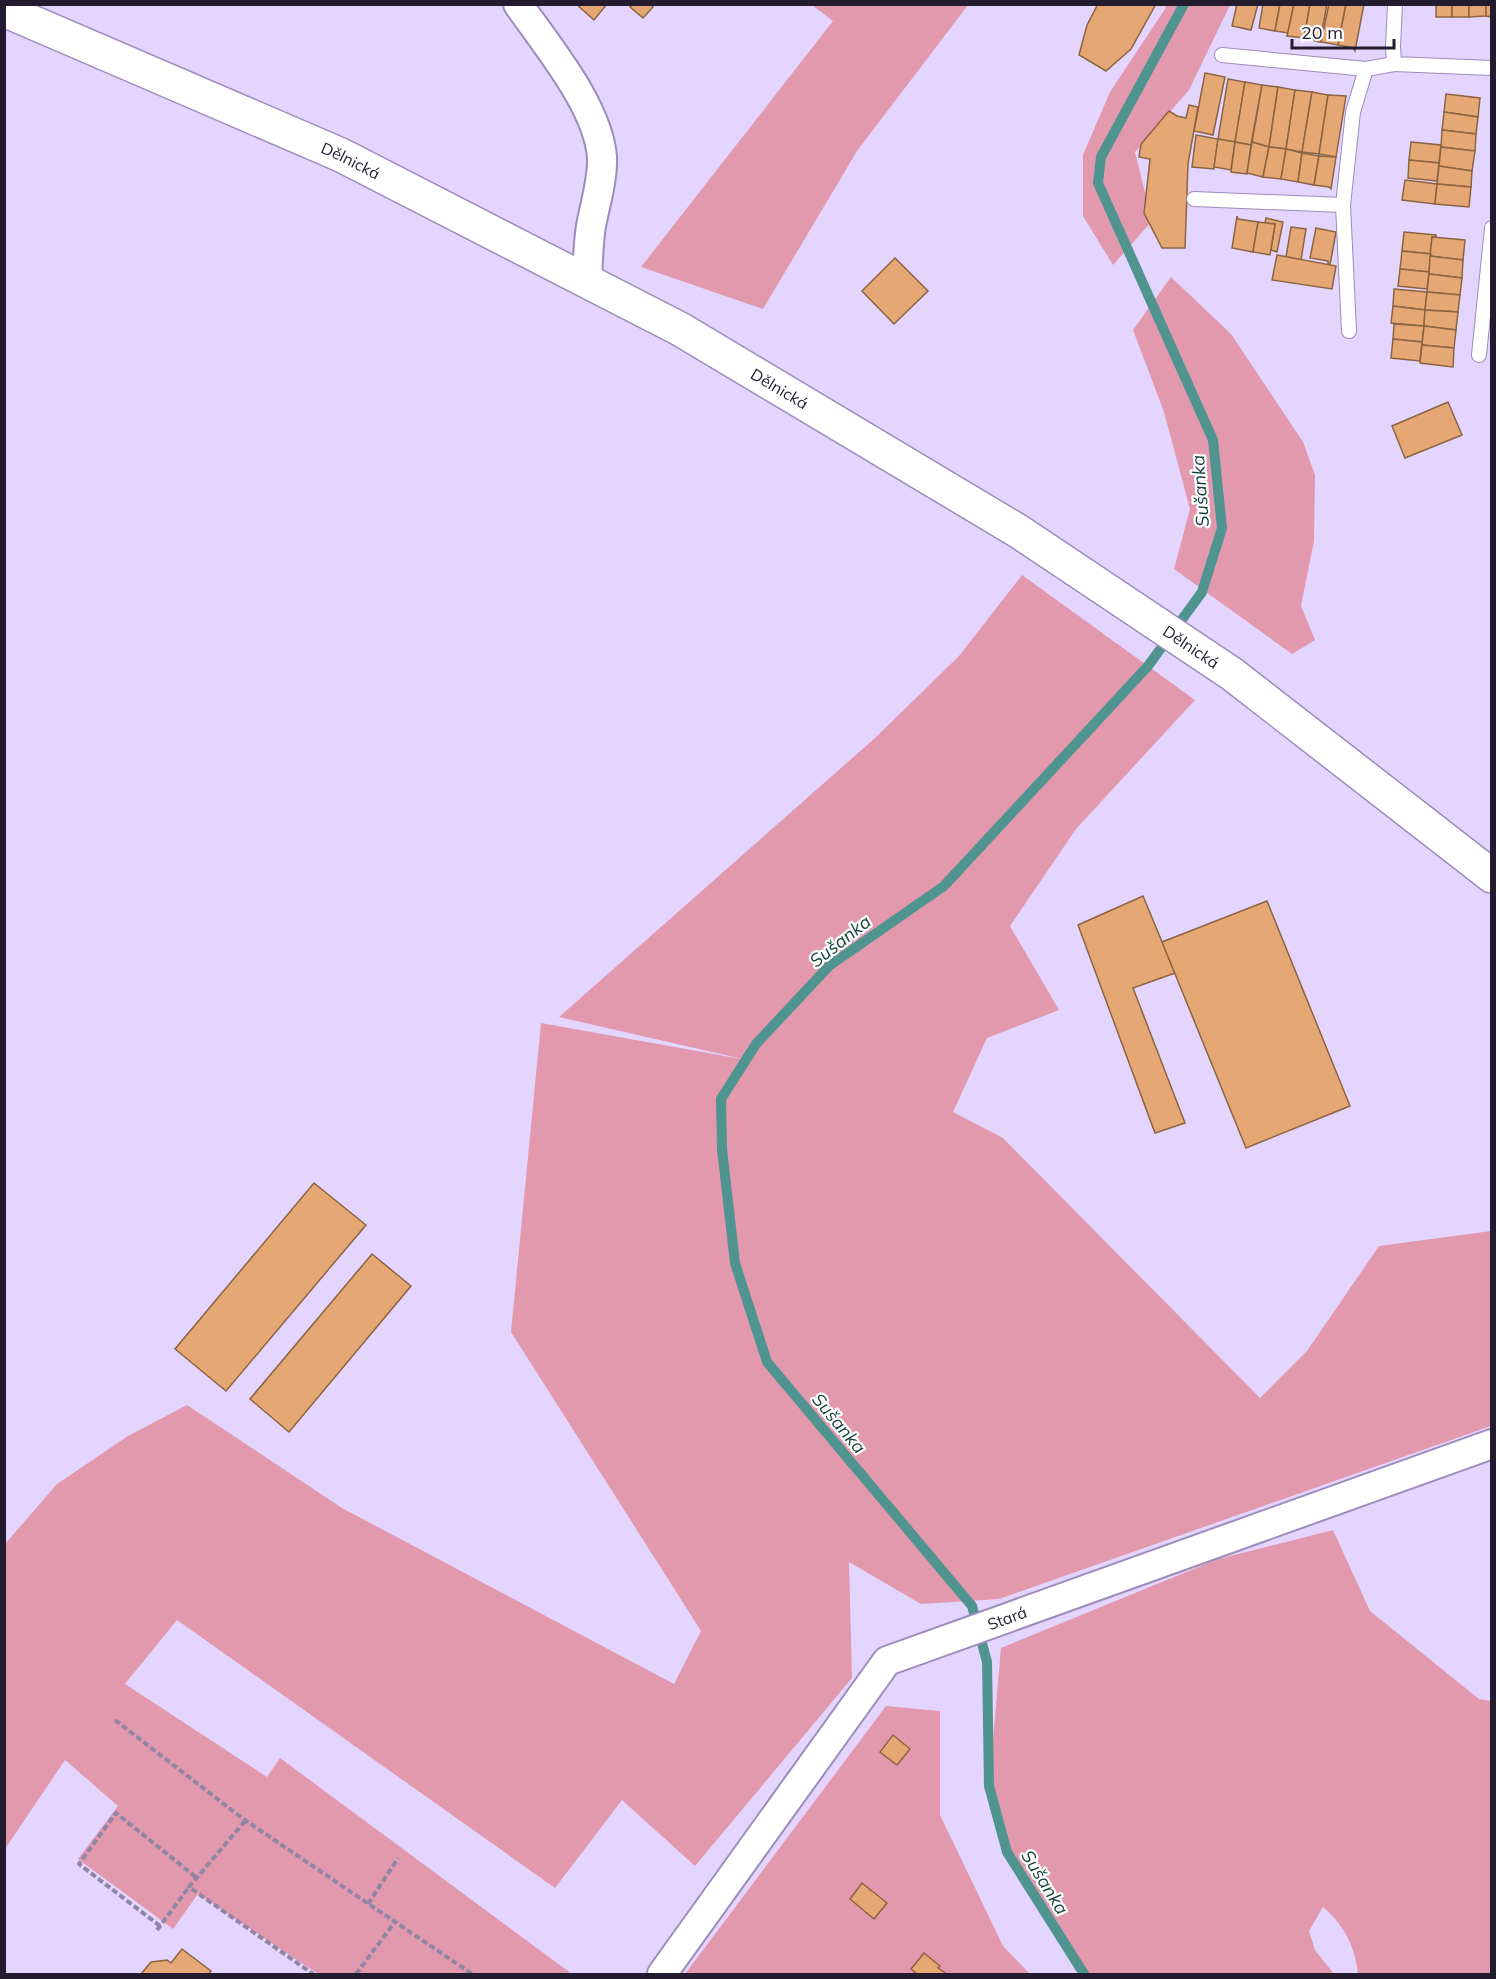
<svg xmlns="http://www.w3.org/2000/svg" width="1496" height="1979" viewBox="0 0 1496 1979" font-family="Mulish,sans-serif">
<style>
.green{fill:#e299ae}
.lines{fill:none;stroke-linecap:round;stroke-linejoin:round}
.stream{stroke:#4f948e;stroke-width:10}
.building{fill:#e5a774;stroke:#8c6441;stroke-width:1.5}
.service-casing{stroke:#9c8cbb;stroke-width:16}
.minor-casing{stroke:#9c8cbb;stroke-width:32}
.secondary-casing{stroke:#9c8cbb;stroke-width:36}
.path{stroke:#9085a5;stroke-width:4;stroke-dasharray:6 3;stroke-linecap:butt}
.service{stroke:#fff;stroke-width:14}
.minor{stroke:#fff;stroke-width:28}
.secondary{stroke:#fff;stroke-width:33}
.labels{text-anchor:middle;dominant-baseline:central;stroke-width:4.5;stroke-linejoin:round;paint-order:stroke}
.street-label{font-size:16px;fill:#231c2f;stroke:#fefefe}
.water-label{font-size:18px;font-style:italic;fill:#14433b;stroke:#fefefe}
</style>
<rect width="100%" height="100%" fill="#e3d5fe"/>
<g class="green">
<path d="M 812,5 L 968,5 L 857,151 L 763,309 L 641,267 L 833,21 Z"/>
<path d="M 1166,5 L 1230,5 L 1189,90 L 1135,152 L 1152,221 L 1113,265 L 1083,216 L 1083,155 L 1110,92 L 1165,9 Z"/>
<path d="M 1171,277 L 1231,334 L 1303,442 L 1315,475 L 1314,541 L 1301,606 L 1315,640 L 1292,654 L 1174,569 L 1190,509 L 1164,412 L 1133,330 Z"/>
<path d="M 1022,575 L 1195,700 L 1076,829 L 1010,926 L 1059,1010 L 987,1038 L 953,1112 L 1003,1138 L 1260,1398 L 1307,1351 L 1379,1246 L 1491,1231 L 1491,1426 L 999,1599 L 921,1604 L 849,1562 L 852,1678 L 695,1866 L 622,1800 L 555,1888 L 177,1620 L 125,1684 L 267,1777 L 280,1758 L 572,1974 L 318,1974 L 198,1894 L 173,1929 L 78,1859 L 118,1806 L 65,1760 L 5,1849 L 5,1544 L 57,1484 L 128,1436 L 187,1405 L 342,1508 L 674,1684 L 701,1631 L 511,1332 L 541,1023 L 747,1060 L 559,1017 L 875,738 L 959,656 Z"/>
<path d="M 1333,1530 L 1370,1611 L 1479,1699 L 1491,1701 L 1491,1974 L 1358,1974 C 1355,1946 1344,1925 1323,1907 L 1309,1931 L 1315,1950 L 1334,1974 L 1084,1974 L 1007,1852 L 989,1786 L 1001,1648 L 1218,1559 Z"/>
<path d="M 886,1706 L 940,1711 L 940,1815 L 1003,1946 L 1030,1974 L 685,1974 Z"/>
</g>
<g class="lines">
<path class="stream" d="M 1084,1974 L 1007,1852 L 989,1786 L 987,1662 L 972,1606 L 767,1362 L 735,1263 L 722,1149 L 721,1099 L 756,1044 L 829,966 L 944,886 L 1148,666 L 1202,592 L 1222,528 L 1213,440 L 1098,183 L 1101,157 L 1184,4"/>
</g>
<g class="building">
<path d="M 576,4 L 607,4 L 594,20 Z"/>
<path d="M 633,4 L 651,4 L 653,7 L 643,18 L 630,7 Z"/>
<path d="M 1098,4 L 1156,4 L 1131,49 L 1106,71 L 1079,55 L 1087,25 Z"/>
<path d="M 1237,4 L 1258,4 L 1251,30 L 1232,26 Z"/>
<path d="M 1263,4 L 1280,4 L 1275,31 L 1259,28 Z"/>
<path d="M 1280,4 L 1294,4 L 1288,33 L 1275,31 Z"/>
<path d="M 1294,4 L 1310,4 L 1304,38 L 1287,36 Z"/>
<path d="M 1310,4 L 1327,4 L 1320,42 L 1304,38 Z"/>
<path d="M 1329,4 L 1346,4 L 1338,45 L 1321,42 Z"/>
<path d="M 1346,4 L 1364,4 L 1355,51 L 1353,48 L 1338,45 Z"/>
<rect x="1436" y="4" width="16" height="13"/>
<rect x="1452" y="4" width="17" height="13"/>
<path d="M 1469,4 L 1486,4 L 1486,16 L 1469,17 Z"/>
<path d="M 1486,4 L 1492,4 L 1492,17 L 1486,16 Z"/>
<path d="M 1205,73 L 1225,77 L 1213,135 L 1194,131 Z"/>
<path d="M 1228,79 L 1245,82 L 1235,142 L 1218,139 Z"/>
<path d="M 1245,82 L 1262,85 L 1251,145 L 1235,142 Z"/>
<path d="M 1262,85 L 1278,87 L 1269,147 L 1252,142 Z"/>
<path d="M 1278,87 L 1295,90 L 1286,149 L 1269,147 Z"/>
<path d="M 1295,90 L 1312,92 L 1302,152 L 1286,149 Z"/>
<path d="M 1312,92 L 1328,95 L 1319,154 L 1302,152 Z"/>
<path d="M 1446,94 L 1480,98 L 1478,117 L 1444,112 Z"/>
<path d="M 1328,95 L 1346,96 L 1336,157 L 1319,154 Z"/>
<path d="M 1189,105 L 1198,107 L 1188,164 L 1185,248 L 1162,248 L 1144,213 L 1150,159 L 1139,157 L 1141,144 L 1169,111 L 1177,116 L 1186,118 Z"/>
<path d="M 1444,112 L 1478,117 L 1476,134 L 1442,130 Z"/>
<path d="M 1442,130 L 1476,134 L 1475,151 L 1441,147 Z"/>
<path d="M 1196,135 L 1218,139 L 1214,169 L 1192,167 Z"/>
<path d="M 1218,139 L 1235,142 L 1231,170 L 1214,167 Z"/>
<path d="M 1235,142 L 1251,145 L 1247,174 L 1231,172 Z"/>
<path d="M 1252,142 L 1269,147 L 1263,177 L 1247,173 Z"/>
<path d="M 1411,142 L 1441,145 L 1439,163 L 1409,160 Z"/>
<path d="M 1269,147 L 1286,149 L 1281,179 L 1263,177 Z"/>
<path d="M 1441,147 L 1475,151 L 1472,171 L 1439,166 Z"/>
<path d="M 1286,149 L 1302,153 L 1298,182 L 1281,179 Z"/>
<path d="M 1302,153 L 1319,156 L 1314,185 L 1298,182 Z"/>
<path d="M 1319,156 L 1336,157 L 1331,189 L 1329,187 L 1314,185 Z"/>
<path d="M 1409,160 L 1439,163 L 1437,181 L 1408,178 Z"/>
<path d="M 1439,166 L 1472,171 L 1471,187 L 1437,184 Z"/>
<path d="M 1405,180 L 1437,184 L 1435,204 L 1402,200 Z"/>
<path d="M 1437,184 L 1471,187 L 1469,207 L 1435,204 Z"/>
<path d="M 1237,216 L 1238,219 L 1258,222 L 1253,252 L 1232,248 Z"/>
<path d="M 1266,218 L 1283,222 L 1277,252 L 1271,250 L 1275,224 L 1265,223 Z"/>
<path d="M 1258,222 L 1275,224 L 1270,255 L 1253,252 Z"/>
<path d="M 1291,227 L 1306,229 L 1301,260 L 1286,257 Z"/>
<path d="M 1316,228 L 1336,232 L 1330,265 L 1328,264 L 1328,261 L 1310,258 Z"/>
<path d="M 1404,232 L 1436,235 L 1436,237 L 1432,237 L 1431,254 L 1402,251 Z"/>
<path d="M 1432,237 L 1465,240 L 1463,260 L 1430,256 Z"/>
<path d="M 1402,251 L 1431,254 L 1429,272 L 1400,269 Z"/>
<path d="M 1277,255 L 1336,266 L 1332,289 L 1272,280 Z"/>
<path d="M 1430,256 L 1463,260 L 1462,278 L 1429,274 Z"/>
<path d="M 895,258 L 928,291 L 894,324 L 862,291 Z"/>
<path d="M 1400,269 L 1429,272 L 1427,289 L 1398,286 Z"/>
<path d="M 1429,274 L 1462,278 L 1460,295 L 1427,292 Z"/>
<path d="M 1394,289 L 1427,292 L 1425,310 L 1393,306 Z"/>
<path d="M 1427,292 L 1460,295 L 1458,312 L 1425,310 Z"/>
<path d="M 1393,306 L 1425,310 L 1424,326 L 1391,323 Z"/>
<path d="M 1425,310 L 1458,312 L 1456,330 L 1424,326 Z"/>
<path d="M 1394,324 L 1424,326 L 1422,342 L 1393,339 Z"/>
<path d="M 1424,326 L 1456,330 L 1454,348 L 1422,345 Z"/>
<path d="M 1393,339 L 1422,342 L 1420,361 L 1391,358 Z"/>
<path d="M 1422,345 L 1454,348 L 1453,367 L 1420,363 Z"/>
<path d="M 1448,402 L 1462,435 L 1405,458 L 1392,426 Z"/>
<path d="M 1143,896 L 1175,973 L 1133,988 L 1185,1123 L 1155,1133 L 1078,925 Z"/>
<path d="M 1267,901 L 1350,1106 L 1246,1148 L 1162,942 Z"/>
<path d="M 314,1183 L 366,1225 L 226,1391 L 175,1349 Z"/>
<path d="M 372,1254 L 411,1286 L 289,1432 L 250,1399 Z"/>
<path d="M 893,1735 L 910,1749 L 897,1765 L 880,1752 Z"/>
<path d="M 862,1883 L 887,1903 L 874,1919 L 850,1899 Z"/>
<path d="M 182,1949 L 211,1971 L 209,1974 L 141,1974 L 151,1962 L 167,1960 L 171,1963 Z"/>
<path d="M 924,1953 L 940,1966 L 938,1968 L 947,1974 L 917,1974 L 911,1969 Z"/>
</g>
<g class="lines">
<g class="service-casing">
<g id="service">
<path d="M 1395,4 L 1393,46 L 1394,64 L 1492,68"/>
<path d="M 1222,55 L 1366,69"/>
<path d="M 1194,199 L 1343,205"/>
<path d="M 1349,331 L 1343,205 L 1353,112 L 1366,69 L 1394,64"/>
<path d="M 1479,355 L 1492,228"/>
</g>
</g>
<g class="minor-casing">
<g id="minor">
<path d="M 518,4 C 547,46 598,106 602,157 C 603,180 595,204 591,226 C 588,244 588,263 587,281"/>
<path id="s1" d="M 662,1974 L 887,1661 L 1492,1444"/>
</g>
</g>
<g class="secondary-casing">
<g id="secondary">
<path id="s2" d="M 4,10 L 341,155 L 680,329 L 1018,531 L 1232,674 L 1492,876"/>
</g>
</g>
<g class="path">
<path d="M 115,1720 L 242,1818 L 472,1974"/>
<path d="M 245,1821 L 189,1887 L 313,1974"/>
<path d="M 368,1904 L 398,1858"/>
<path d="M 160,1926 L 79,1864 L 116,1813 L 197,1878"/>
<path d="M 157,1930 L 189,1887"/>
<path d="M 356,1974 L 395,1922"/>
</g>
<use href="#service" class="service"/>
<use href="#minor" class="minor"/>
<use href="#secondary" class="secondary"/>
</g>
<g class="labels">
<g class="street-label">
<text stroke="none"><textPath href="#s2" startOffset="378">Dělnická</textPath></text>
<text stroke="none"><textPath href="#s2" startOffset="864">Dělnická</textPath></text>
<text stroke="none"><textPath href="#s2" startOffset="1350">Dělnická</textPath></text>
<text stroke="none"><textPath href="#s1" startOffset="513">Stará</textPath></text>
</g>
<g class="water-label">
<text transform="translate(1200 491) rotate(-94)">Sušanka</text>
<text transform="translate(840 941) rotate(-38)">Sušanka</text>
<text transform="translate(839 1423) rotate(50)">Sušanka</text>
<text transform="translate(1045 1882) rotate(58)">Sušanka</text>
</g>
</g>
<rect width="1496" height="1979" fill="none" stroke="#231c2f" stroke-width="12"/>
<path d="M1292 39v9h102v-9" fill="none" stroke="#231c2f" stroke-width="3"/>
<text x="1301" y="39" font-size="18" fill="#231c2f" stroke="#fefefe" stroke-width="4.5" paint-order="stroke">20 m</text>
</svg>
